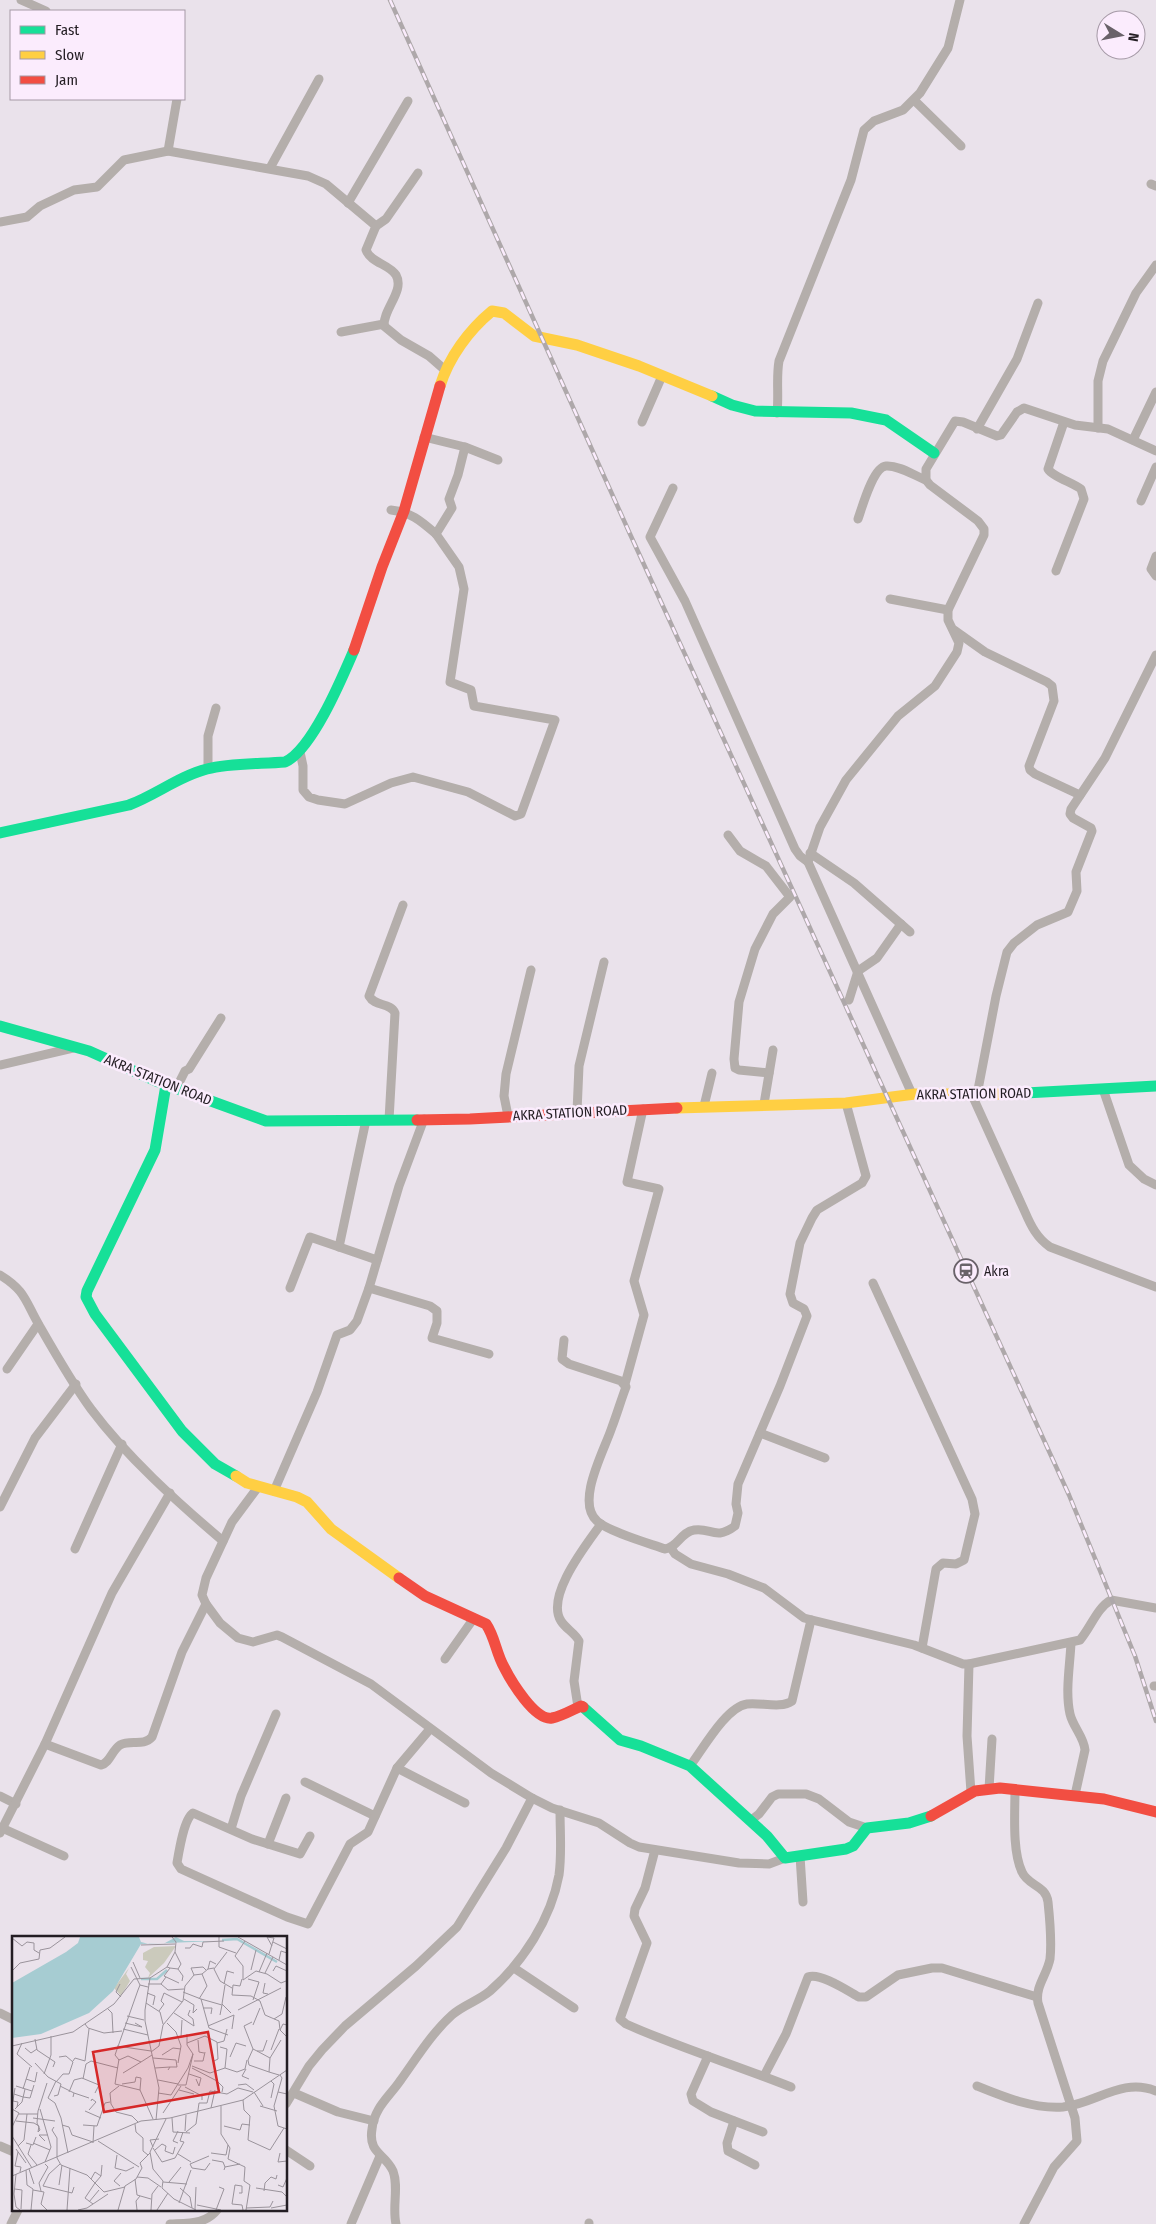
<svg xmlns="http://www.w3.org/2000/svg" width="1156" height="2224" viewBox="0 0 1156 2224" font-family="'Fira Sans Condensed',sans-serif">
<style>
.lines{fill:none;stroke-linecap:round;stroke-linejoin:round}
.street{stroke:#b4aeab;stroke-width:9}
.fast{stroke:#16e098;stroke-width:11}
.slow{stroke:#ffcf43;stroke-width:11}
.jam{stroke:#f24e42;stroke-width:11}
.rail-casing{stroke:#aea8aa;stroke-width:4.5}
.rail{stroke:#fbecfd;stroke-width:2.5;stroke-dasharray:8;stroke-linecap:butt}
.labels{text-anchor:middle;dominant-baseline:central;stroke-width:5;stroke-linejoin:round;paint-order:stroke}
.street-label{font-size:14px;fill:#231d23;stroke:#fbecfd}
.poi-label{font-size:14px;fill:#231d23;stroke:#fbecfd;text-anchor:start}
.inset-river{fill:none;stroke:#a6ccd2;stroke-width:2.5}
.inset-road{fill:none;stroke:#9a939b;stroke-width:1}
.view{fill:#d62828;fill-opacity:0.15;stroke:#d62828;stroke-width:2.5}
.inset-edge{fill:none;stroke:#231d23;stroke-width:2.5}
</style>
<rect width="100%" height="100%" fill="#eae2eb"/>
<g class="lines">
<g class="street">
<path d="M 21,0 L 46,11"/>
<path d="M 914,100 L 961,146"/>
<path d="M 168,151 L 177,99"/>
<path d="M 270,168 L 319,79"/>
<path d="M 1151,184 L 1156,186"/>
<path d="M 348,203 L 408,101"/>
<path d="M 0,222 L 27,217 L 40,206 L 74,190 L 97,187 L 124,160 L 168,151 L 308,176 L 326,184 L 376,226 L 366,250 C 371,263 389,264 396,275 C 405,291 383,309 384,326 L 401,340 L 429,356 L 445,370"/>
<path d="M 376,226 L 386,219 L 418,173"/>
<path d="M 341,332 L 384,324"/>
<path d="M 777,413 C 779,395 776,378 779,361 L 851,180 L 864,130 L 874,121 L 903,110 L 920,93 L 948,48 L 960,0"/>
<path d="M 642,422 L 662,376"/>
<path d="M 1098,428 L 1098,381 L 1103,361 L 1136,293 L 1156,265"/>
<path d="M 977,429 L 1017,359 L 1038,303"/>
<path d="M 424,437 L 465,447 L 498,460"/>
<path d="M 1133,440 L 1156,392"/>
<path d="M 673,488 L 650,537 L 685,601 L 795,849 L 800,856 L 808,862"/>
<path d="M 1141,501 L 1156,467"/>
<path d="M 391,510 C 411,512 421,521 436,534"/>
<path d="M 858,519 C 862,508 873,467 886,466 C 899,465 915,476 926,480"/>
<path d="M 1156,556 L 1151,569 L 1156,576"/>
<path d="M 1056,571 L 1084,499 L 1081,489 C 1073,483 1052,476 1048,469 L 1064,422"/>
<path d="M 890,599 L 948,610"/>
<path d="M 954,630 L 985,652 L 1047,682 L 1052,686 L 1054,701 L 1029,766 L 1030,770 L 1035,774 L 1080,795"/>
<path d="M 300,752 L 303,766 L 303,790 L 309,797 L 318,800 L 345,804 L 391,783 L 413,777 L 468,792 L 515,816 L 521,814 L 555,720 L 474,706 L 471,690 L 450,682 L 464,589 L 459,567 L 436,534 L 452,508 L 449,499 L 458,475 L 465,447"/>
<path d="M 208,769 L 208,736 L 216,708"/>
<path d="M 728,835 L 740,851 L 766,866 L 790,897 L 773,914 L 755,949 L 739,1002 L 734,1059 L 735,1068 L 739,1070 L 769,1073"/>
<path d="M 810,853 L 854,883 L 910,932"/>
<path d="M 849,1000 L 858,971 L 877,958 L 901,924"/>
<path d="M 0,1065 L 73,1048"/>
<path d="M 176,1089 L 185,1071 L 189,1069 L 221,1018"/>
<path d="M 1103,1089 L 1129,1165 L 1144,1179 L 1156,1185"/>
<path d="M 912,1094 L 808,862 L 820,827 L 846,780 L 898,716 L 935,686 L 957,652 L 959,643 L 948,620 L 948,610 L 984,535 L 984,529 L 978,521 L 930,485 L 926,480 L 926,469 L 955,421 L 963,422 L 997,436 L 1001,435 L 1017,412 L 1024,408 L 1075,425 L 1108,429 L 1156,451"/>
<path d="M 972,1095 L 1025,1212 C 1031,1226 1037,1238 1050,1247 L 1156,1287"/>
<path d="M 977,1095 L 996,996 L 1007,952 L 1014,943 L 1037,925 L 1068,912 L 1077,891 L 1076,872 L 1092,831 L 1091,828 L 1073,818 L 1070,814 L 1071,809 L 1105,758 L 1156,655"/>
<path d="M 764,1104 L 773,1050"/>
<path d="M 704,1106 L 712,1073"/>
<path d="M 577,1112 L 579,1066 L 604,962"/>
<path d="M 508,1116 L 504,1096 L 506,1074 L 531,970"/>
<path d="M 389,1120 L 395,1013 C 390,1002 375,1007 369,996 L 403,905"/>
<path d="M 339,1247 L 366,1120"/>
<path d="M 0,1275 C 26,1291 25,1301 39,1325 C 55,1353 72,1383 91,1409 C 127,1457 177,1502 223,1541"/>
<path d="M 873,1283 L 972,1499 L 975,1514 L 964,1560 L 956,1564 L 943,1563 L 936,1569 L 922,1648"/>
<path d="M 290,1288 L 310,1237 L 377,1260"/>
<path d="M 369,1288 L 430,1306 L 437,1311 L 437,1323 L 432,1338 L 489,1354"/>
<path d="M 564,1340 L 562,1359 L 569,1364 L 621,1381 L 626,1387 C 621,1400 617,1414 612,1427 C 605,1449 575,1502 597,1521 C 609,1532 648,1543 665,1549 C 677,1548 681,1532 694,1530 C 711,1527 715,1541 735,1526 L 738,1513 L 736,1504 L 738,1484 L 780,1386 L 807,1316 L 804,1309 L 793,1303 L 790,1294 L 800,1243 L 812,1218 L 817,1210 L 862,1183 L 866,1176 L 846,1103"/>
<path d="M 7,1369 L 38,1324"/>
<path d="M 625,1384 L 644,1315 L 634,1281 L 659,1189 L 627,1182 L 643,1109"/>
<path d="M 760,1433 L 825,1458"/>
<path d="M 258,1487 L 232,1522 L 206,1578 L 202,1595 L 206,1604 L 220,1623 L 238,1638 L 253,1642 L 277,1635 L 282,1637 L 371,1684 L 491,1773 L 532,1798 L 552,1808 L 599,1823 L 630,1843 L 639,1847 L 739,1863 L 769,1864 L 785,1858"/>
<path d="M 274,1491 L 317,1392 L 337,1335 L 350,1330 L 357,1321 L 369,1288 L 399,1186 L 424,1119"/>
<path d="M 0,1507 L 35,1438 L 76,1384"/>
<path d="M 671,1548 L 675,1554 L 691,1564 L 728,1574 L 764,1588 L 804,1618 L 914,1645 L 963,1664 L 969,1664 L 1080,1640 C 1091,1627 1097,1608 1111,1600 L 1156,1608"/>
<path d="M 75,1549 L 122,1444"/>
<path d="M 1071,1643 C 1070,1665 1065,1692 1070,1714 C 1073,1727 1084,1737 1085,1750 L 1075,1795"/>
<path d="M 445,1659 L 474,1618"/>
<path d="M 969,1664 L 967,1736 L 971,1792"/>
<path d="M 1154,1686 L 1156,1686"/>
<path d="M 578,1707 L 574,1681 L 579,1641 C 575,1633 566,1629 561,1621 C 545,1596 587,1544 601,1524"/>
<path d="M 45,1744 L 112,1593 L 170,1493"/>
<path d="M 690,1766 C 703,1749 726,1707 747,1704 C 760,1702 781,1709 792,1701 L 811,1620"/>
<path d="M 397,1768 L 465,1803"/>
<path d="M 305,1782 L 375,1816"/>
<path d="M 989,1789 L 992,1739"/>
<path d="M 1015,1789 C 1015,1813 1012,1851 1022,1872 C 1028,1886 1046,1885 1048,1902 C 1050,1921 1052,1941 1050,1959 C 1047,1975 1035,1986 1038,2003 L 1075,2118 L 1077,2141 L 1054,2167 L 1024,2224"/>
<path d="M 0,1796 L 16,1804"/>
<path d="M 750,1821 L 759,1814 L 772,1797 L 778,1794 L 806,1794 L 819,1799 L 849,1822 L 867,1828"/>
<path d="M 2,1828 L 64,1856"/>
<path d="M 231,1829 L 241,1796 L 276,1714"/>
<path d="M 0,1833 L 45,1744 L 101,1765 C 110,1763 112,1750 120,1745 C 131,1739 143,1747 152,1737 L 182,1652 L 206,1604"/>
<path d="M 310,1836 L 300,1854 L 252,1839 L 193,1813 C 184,1819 179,1851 177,1863 L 181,1869 L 287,1917 L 308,1924 L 350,1844 L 368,1832 L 397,1768 L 430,1729"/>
<path d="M 268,1844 L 286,1798"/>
<path d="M 655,1850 L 645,1888 L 635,1909 L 634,1916 L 647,1943 L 620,2019 L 626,2024 C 680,2048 736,2065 791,2087"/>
<path d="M 800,1856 L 803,1902"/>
<path d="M 514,1968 L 574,2008"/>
<path d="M 0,2013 L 14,2020"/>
<path d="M 708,2056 L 691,2094 L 693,2101 L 711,2112 L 763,2132"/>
<path d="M 764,2076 L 786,2034 L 808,1977 C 820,1972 848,1991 859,1997 L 866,1997 L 898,1975 L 932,1968 L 942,1968 L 1037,1997"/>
<path d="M 977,2086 C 1004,2097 1033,2109 1063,2107 C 1095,2104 1122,2077 1156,2091"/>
<path d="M 294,2093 L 338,2112 L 374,2121"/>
<path d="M 286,2104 L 309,2066 L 322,2050 L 345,2026 L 416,1966 L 457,1927 L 506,1848 L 532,1798"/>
<path d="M 734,2121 L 727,2143 L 728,2151 L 755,2165"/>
<path d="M 0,2146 L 14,2152"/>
<path d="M 286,2150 L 310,2166"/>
<path d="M 589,2223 L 589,2224"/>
<path d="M 11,2224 L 18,2210"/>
<path d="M 170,2224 C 190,2223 206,2224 217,2210"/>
<path d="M 351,2224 L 380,2156"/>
<path d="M 396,2224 C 392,2207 399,2187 393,2171 C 385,2153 368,2154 372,2129 C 374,2108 389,2097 400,2081 C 416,2059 431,2034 452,2015 C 463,2005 478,2001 490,1991 C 523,1962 551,1919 559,1875 C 562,1854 560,1832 560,1810"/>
</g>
<g class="fast">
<path d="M 712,396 L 732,405 L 755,411 L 851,413 L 886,420 L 934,453"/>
<path d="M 0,833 L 129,805 C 156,795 179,776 207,769 C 230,763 261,764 285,762 C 312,750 342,678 354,650"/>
<path d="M 0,1026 L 89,1051 L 156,1081 L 266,1121 L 417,1120"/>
<path d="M 166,1085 L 155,1150 L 87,1291 L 86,1297 L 95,1314 L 182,1431 L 215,1464 L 236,1476"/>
<path d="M 1005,1094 L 1156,1086"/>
<path d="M 583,1707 L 620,1740 L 641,1746 L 690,1766 L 767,1836 L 785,1858 L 846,1849 L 853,1846 L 867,1828 L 909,1823 L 931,1816"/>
</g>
<g class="slow">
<path d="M 440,386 C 449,357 469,330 492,311 L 504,313 L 534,336 L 577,345 L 639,366 L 712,396"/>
<path d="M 677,1108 L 846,1103 L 915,1094 L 1005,1094"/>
<path d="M 236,1476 L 247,1483 L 297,1497 L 307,1502 L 331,1529 L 399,1578"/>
</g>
<g class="jam">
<path d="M 354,650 L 382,567 L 404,511 L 440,386"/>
<path d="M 417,1120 L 470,1119 L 677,1108"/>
<path d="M 399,1578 L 425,1596 L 486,1624 C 495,1637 496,1653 504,1667 C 511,1681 535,1721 552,1718 C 562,1716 572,1710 581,1706 L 583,1707"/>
<path d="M 931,1816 L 975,1791 L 1000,1788 L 1104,1799 L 1156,1812"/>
</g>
<g class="rail-casing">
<path id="rail" d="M 390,0 L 630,534 L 1069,1495 L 1135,1656 L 1156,1721"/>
</g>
<use href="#rail" class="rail"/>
</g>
<defs>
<g id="station-ring" transform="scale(1.25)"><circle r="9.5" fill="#fbecfd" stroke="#696269" stroke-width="1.5"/><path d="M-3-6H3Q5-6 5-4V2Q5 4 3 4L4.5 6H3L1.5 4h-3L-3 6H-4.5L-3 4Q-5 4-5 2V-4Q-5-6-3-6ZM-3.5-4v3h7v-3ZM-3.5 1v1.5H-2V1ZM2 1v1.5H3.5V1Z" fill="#696269"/></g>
</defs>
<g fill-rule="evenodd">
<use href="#station-ring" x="966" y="1271"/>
</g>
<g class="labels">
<g class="street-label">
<text transform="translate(158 1080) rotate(22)">AKRA STATION ROAD</text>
<text transform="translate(974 1094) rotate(-1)">AKRA STATION ROAD</text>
<text transform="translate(570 1113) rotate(-3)">AKRA STATION ROAD</text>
</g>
<g class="poi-label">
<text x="984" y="1271">Akra</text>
</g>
</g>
<g transform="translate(12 1936)">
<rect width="275" height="275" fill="#eae2eb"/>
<path d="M 164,10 L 152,27 L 136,42 L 138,37 L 133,31 L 136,25 L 131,24 L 131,17 L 142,11 ZM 117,32 L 114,38 L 118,45 L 109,60 L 102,52 Z" fill="#cbcabc"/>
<path d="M 68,1 L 127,1 L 129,6 L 137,8 L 153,7 L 164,1 L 172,5 L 207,5 L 129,8 L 101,55 L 77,77 L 29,98 L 0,102 L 0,47 L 54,16 L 66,7 Z" fill="#a6ccd2"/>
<path class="inset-river" d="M 210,4 L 225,3 L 265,26M 129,43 L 145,43 L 155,34"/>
<path class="inset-road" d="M 207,1 L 207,11 L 224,17M 226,1 L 275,29M 0,2 L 10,10 L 15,6 L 22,7 L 22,14 L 27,17M 233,5 L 223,20 L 231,30 L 231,44 L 244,35 L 255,38 L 269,47 L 274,45M 261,6 L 275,13M 129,9 L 163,8M 260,10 L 255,1 L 262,2M 173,12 L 178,12 L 181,8 L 190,11 L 191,6 L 212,5M 163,16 L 169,28 L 166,33M 215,16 L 202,33 L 208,45 L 220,52M 257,18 L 262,2M 267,24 L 269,15 L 275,17M 121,26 L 128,42M 119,31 L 128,49M 155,31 L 158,32 L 152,40 L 167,47M 158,32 L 166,33 L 171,40 L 170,45M 202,32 L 196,33 L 198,25 L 204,28M 239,34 L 244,14M 0,35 L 8,27 L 27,23 L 28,14 L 38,12 L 53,1M 261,35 L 264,30 L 275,35M 247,36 L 255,17M 253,37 L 261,21M 182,39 L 179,32 L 191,31 L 194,34M 230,43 L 228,50 L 221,49 L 220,59 L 239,60 L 248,65 L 253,79 L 267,85 L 268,94M 236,43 L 247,46 L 241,64M 253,47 L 251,57 L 256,58M 108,48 L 104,56 L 109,61M 136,48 L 149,48 L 154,41M 149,48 L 156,54 L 172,53M 212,48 L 215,35 L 222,37M 213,49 L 210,68 L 219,77M 136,51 L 128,49 L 126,54 L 103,119 L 107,124 L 116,120 L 129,126 L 140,119M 171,56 L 189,63 L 197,92 L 216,99M 135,57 L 143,60 L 141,69M 172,63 L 182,69 L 181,77 L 185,73M 187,63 L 195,50 L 190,38 L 196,33M 189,63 L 210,69 L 208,79M 134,67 L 148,76 L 151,88M 191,72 L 200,72 L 199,78M 96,73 L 100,77 L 101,97M 226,74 L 269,52M 147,75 L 152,68 L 149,65 L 152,57 L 170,66M 162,77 L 182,90 L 181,83 L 176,79 L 178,74M 115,80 L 132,84M 262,83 L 270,78 L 274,61M 240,86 L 232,90 L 241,113 L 245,115M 113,87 L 130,91 L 123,87M 155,87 L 164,96 L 169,110 L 166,127M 73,88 L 76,92 L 92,97 L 110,95M 241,89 L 248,72M 275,89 L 271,88 L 268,94 L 275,101M 196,90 L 222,79 L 220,93M 111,93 L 136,99M 169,101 L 170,84M 23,103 L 25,114 L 43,126 L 41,131M 186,104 L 187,116 L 192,117M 255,104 L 251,115 L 245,115 L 258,122 L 257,136 L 267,139M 10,107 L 5,118 L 20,131M 175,107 L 193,100 L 205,106 L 206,123 L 202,125M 205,107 L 212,105 L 215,93M 0,110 L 61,96 L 102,68 L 122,43 L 138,42M 105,110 L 139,115M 208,111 L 215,113 L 213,132M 13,112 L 19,117 L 25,113M 241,113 L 236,124 L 237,129 L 257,136M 259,114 L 267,93M 139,116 L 147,110 L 151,89 L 171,65 L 173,50 L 182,39 L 190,38M 150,119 L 161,112 L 169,113M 218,121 L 224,107 L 234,110M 141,122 L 164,124 L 165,131 L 158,131 L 156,134M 258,122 L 269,104M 107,123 L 103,148 L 128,154 L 141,183M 61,125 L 63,122 L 73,125 L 77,93M 182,125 L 191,125 L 193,116M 23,127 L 36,141 L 49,148 L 46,159 L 42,160M 180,130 L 198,137 L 213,132 L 225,136 L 233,133 L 235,124M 143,132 L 158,131M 180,132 L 205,145 L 211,151 L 210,156M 234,133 L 230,140 L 237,143M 111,137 L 129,126M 32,138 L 39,119 L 39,100M 177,138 L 189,142 L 187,150 L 184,143M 14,143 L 23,146 L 25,136M 71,143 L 74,128 L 79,125 L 106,132M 146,144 L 166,148M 44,145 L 36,162 L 43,167 L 49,182 L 56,217M 259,145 L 262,148 L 259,162M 44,146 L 51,138 L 57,138 L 61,126 L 54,120 L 47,121M 110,148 L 123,146 L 124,141 L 129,142 L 128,154M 166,149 L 174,149 L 181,118M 226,149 L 234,148 L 242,154M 4,150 L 20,155M 48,150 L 62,157 L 61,161M 107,150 L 98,157 L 99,168 L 104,176 L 120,180 L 126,186M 173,151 L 190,160 L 190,164M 3,152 L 2,158 L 11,161M 11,153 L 18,131M 167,154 L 182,158M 57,156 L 62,144 L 70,142 L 87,149 L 83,157M 242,156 L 251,170M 266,156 L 270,142 L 268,139M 62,157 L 77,162M 146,157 L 159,159 L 176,132 L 181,118 L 175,109 L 175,98M 2,158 L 1,165 L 6,166 L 5,171M 275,158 L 266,156 L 262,170 L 266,190 L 275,193M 11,161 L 18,162 L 22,149M 231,164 L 232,174 L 238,180 L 236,204 L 258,214 L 272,192M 209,170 L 209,198 L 218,212 L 216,223 L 233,231 L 232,245 L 238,249 L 234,274M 248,170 L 265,175M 199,172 L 203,154M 0,173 L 7,177 L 0,191M 3,173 L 10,166 L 13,153M 28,173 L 39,211 L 33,226M 77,174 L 84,166 L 80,163 L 79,165M 73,175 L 89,182M 151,177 L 169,150M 7,178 L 26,178M 21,182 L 43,185M 160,182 L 161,196 L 178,197M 154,183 L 138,216 L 141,233 L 151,245 L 150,252 L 162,263 L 184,274M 144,184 L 147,152 L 133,85 L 133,74 L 138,42 L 155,31 L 163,16 L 164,6 L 160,1M 4,185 L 22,187 L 27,190 L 26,196M 123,188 L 124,196 L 131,202 L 131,215 L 136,219M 50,189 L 57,191 L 60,199 L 81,206M 71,189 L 85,190 L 93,167 L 98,166M 212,190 L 228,194 L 230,188 L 238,189M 42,191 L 40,194 L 45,202 L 45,222 L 49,229 L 75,239 L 92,256 L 113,251M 166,195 L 161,205 L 166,207M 173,195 L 174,179M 26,196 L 28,194 L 25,187 L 26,175 L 35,147M 174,196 L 184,188 L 187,167 L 195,167 L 198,155 L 215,158 L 226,152 L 241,156M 0,200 L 20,232M 33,205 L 27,199 L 36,199M 86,205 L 127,231M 14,207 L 21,209 L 24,201M 21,207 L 38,214M 81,207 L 82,190M 19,209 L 16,218 L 25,229M 6,210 L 12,204 L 15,178M 141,211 L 138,204 L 147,203M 141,212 L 150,226 L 163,222 L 172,206 L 168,205 L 171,196M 4,213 L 14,227M 143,214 L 150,208 L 154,210 L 153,215 L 161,218 L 163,211M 6,216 L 3,230 L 9,231 L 8,236M 199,217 L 214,219 L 216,209M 268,217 L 266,226 L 275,225M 166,218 L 179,226M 105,219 L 103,232 L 114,235 L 122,231M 197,220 L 178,228 L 180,232 L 193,234 L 198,227M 200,224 L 211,226 L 213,231M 48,228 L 37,238 L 31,250 L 60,257 L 62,251M 17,233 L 22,248M 14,234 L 15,249 L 21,253 L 19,274M 212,234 L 213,231 L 228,228M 4,238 L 2,258 L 4,271 L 8,274M 0,240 L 129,185 L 158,182 L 231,164 L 275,134M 125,241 L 136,242 L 149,251M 79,243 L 83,236 L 89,240M 123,243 L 125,259 L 139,263M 151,246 L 175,248M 157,246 L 169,231M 83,247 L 89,240 L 90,229M 47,249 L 50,229M 266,249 L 271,251 L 275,242M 108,250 L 102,245 L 109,237M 168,252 L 178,261 L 180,272M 244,252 L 270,256 L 275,261M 3,253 L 10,254 L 9,273M 21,254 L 32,256 L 29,268 L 35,274M 29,255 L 27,247 L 36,231 L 33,228M 252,255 L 253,247 L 259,241 L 264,243 L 265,239M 227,257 L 230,257 L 230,250 L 223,249 L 220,268 L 230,269 L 231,274M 77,266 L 87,254M 167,267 L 179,234M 81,268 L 73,262 L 83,247M 185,269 L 209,274M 234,272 L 258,271 L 261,265M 259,272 L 275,269M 183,273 L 184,251M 55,274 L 58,232M 66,274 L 75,272 L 96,258M 106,274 L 113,250 L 124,243 L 130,232 L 128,227 L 138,217M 125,274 L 124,265 L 128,260M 139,274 L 140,258 L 146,250M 145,274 L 156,257M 204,274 L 212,253 L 207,251"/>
<path class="view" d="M 196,96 L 207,156 L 92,176 L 81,116 Z"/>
<rect width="275" height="275" class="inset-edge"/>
</g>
<rect x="10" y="10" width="175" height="90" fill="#fbecfd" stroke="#a599a6"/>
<rect x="20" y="26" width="25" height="8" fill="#16e098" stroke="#a599a6"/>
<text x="55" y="35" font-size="15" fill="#231d23">Fast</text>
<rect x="20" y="51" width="25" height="8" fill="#ffcf43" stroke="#a599a6"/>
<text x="55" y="60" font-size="15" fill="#231d23">Slow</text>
<rect x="20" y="76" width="25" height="8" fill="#f24e42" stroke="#a599a6"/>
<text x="55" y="85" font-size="15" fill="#231d23">Jam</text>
<g transform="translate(1121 35) rotate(100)"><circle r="24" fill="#fbecfd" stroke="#a599a6"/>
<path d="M0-4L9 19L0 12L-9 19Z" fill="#696269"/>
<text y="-8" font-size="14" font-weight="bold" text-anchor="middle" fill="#231d23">N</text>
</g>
</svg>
